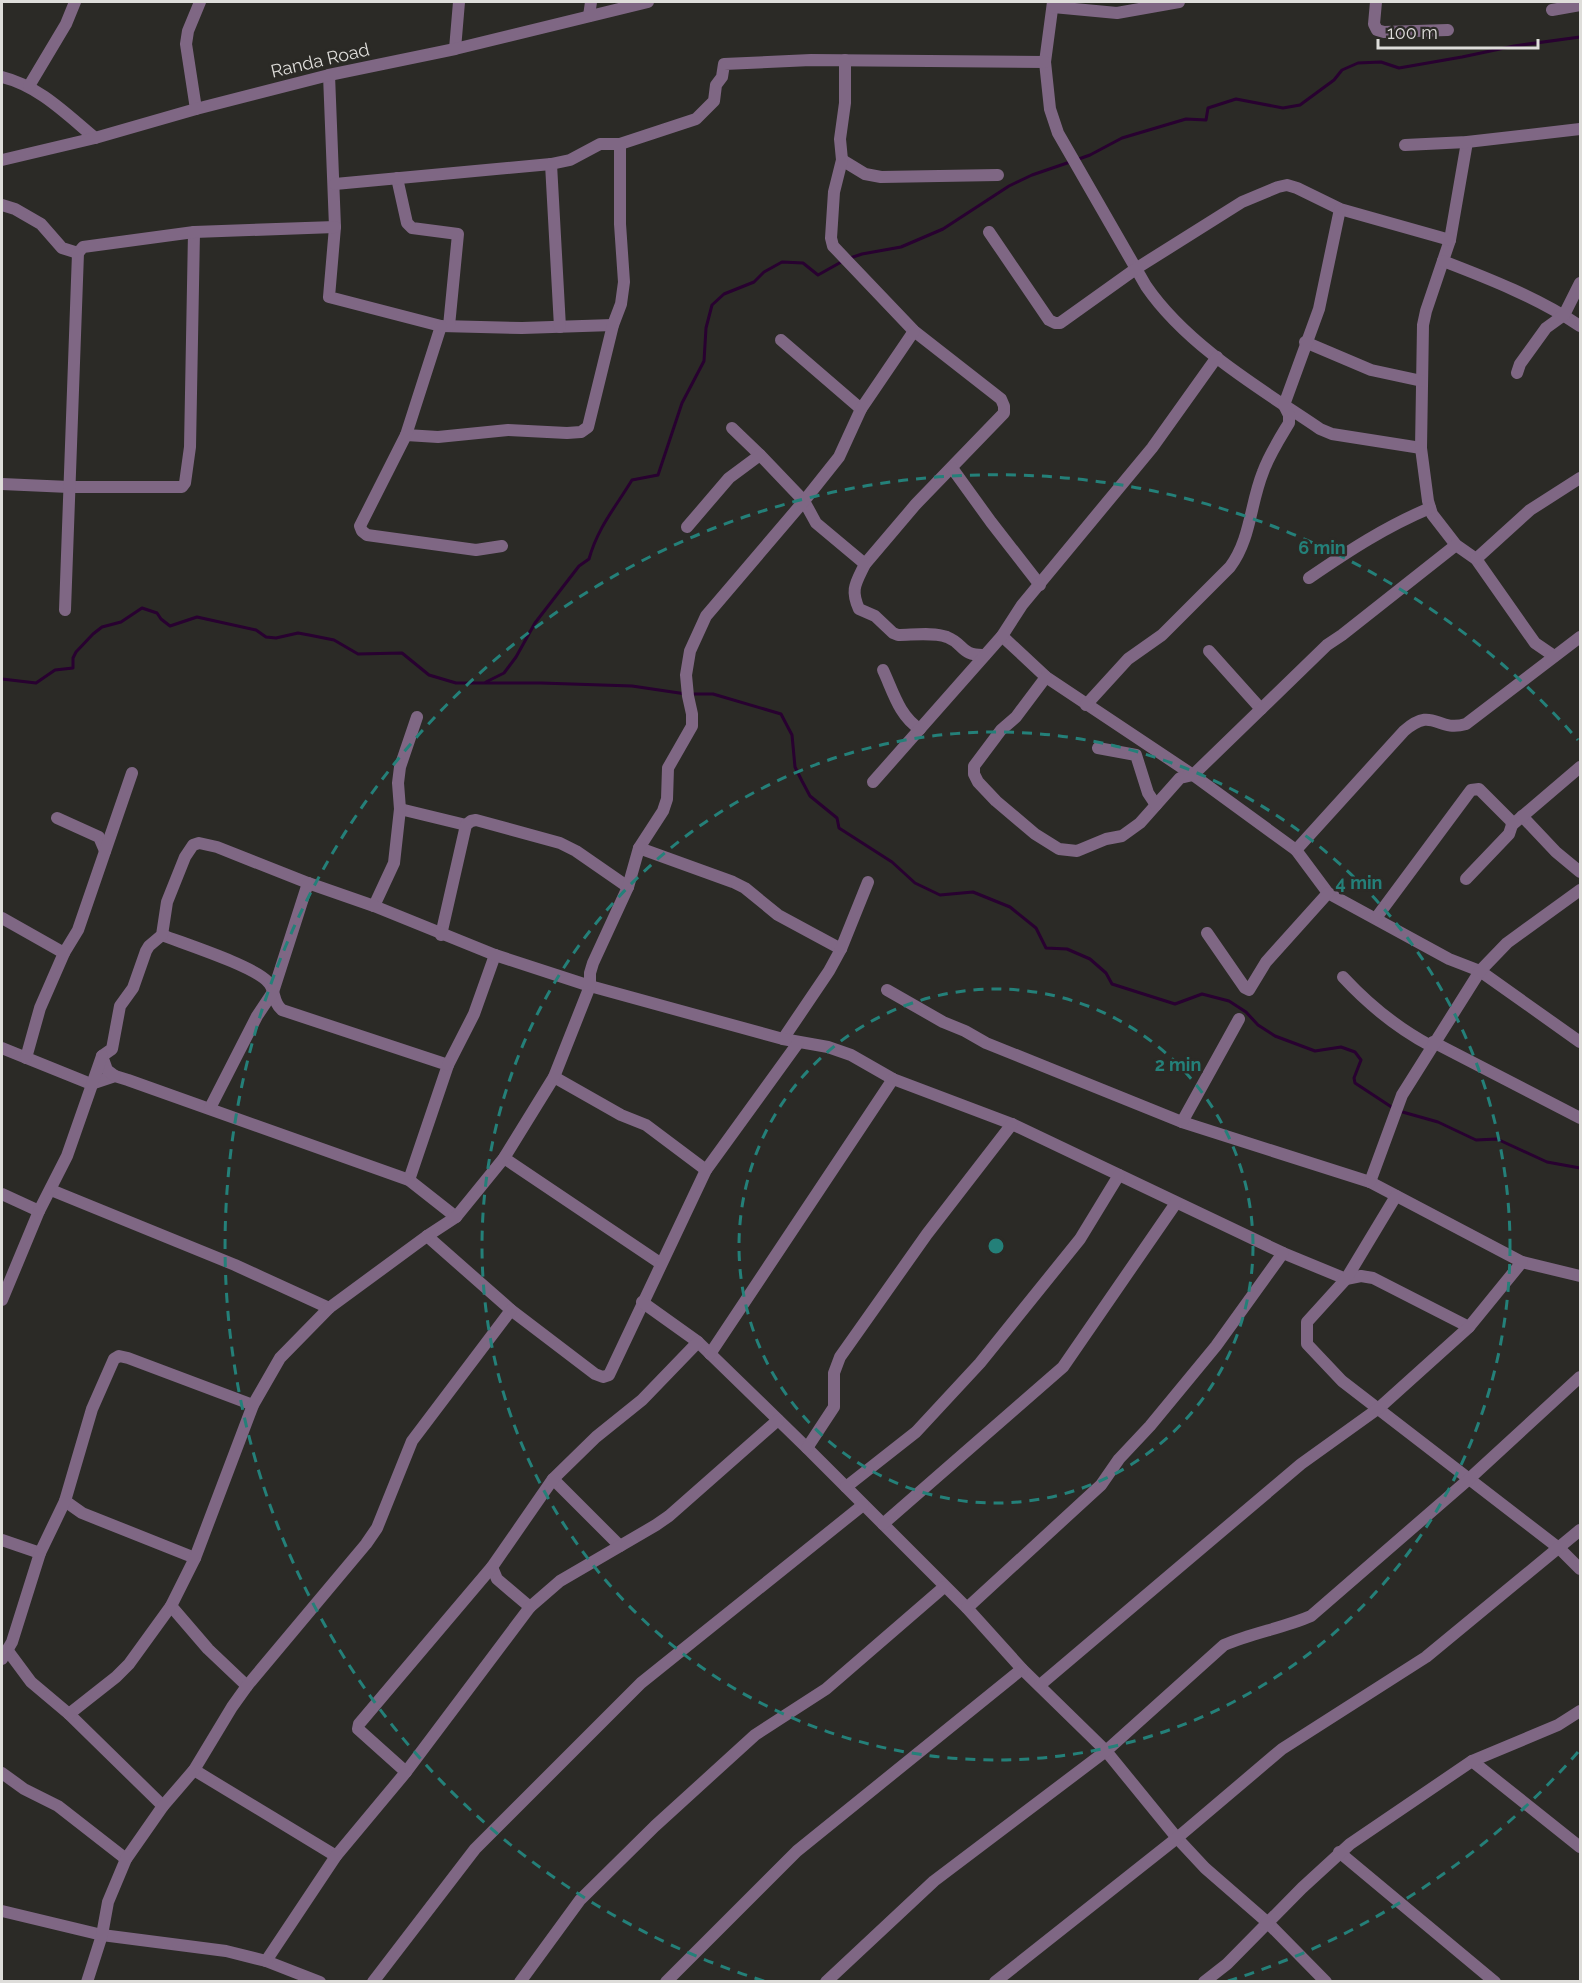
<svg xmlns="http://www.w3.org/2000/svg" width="1582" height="1983" viewBox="0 0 1582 1983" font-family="Raleway,sans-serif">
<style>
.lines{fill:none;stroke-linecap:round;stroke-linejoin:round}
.stream{stroke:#280130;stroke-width:3}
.minor{stroke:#7f6784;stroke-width:12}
.ring{fill:none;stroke:#248079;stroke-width:3;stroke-dasharray:10 8}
.labels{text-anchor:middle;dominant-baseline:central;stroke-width:5;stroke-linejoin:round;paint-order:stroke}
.street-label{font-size:18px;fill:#deddda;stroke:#2b2a26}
.centre{fill:#248079;stroke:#2b2a26;stroke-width:3}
.ring-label{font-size:18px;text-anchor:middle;font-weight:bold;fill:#248079;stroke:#2b2a26;stroke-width:5;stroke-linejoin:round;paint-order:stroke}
</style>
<rect width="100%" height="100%" fill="#2b2a26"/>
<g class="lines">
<g class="stream">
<path d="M 1076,160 L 1090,155 L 1122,138 L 1186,119 L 1206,120 L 1208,108 L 1236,99 L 1283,108 L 1300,105 L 1334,80 L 1342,70 L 1358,63 L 1381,62 L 1399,68 L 1462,57 L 1514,46 L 1580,37"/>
<path d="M 850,258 L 862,254 L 901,247 L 943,229 L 1009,186 L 1032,175 L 1070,162"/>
<path d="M 2,679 L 36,683 L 55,670 L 73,668 L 73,658 L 76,652 L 93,634 L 102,627 L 121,622 L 142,608 L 157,613 L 161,619 L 170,626 L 197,617 L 256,630 L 266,637 L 276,638 L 298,633 L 309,635 L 334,640 L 358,654 L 402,653 L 429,675 L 456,683 L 541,683 L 632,686 L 686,694"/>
<path d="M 486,682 L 504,673 L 516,657 L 535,623 L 579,566 L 589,559 C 598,527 615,508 632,480 L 658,475 L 682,403 L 704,361 L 706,328 L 712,305 L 724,294 L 754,282 L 764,272 L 782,262 L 803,263 L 818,275 L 843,261"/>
<path d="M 692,694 L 713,694 L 781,714 L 792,735 L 795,767 L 802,781 L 810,796 L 837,818 L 839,828 L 892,862 L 915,883 L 940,895 L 973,892 L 1010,907 L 1036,928 L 1046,948 L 1067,949 L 1090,959 L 1106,973 L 1112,984 L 1175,1004 L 1202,994 L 1229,1001 L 1246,1012 L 1258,1025 L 1275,1036 L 1315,1051 L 1341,1047 L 1355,1052 L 1361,1060 L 1354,1078 L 1355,1083 L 1393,1108"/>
<path d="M 1399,1111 L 1438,1122 L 1476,1140 L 1497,1139 L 1547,1162 L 1580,1168"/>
</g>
<g class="minor">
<path d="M 1053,2 L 1045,62 L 1050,109 L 1058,133 L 1146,286 C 1187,346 1261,389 1320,429 L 1332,434 L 1421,448"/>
<path d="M 1376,2 L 1374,24 L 1377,30 L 1384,32 L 1448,30"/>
<path d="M 1053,7 L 1117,13 L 1179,2"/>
<path d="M 1552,10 L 1580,5"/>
<path d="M 589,16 L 591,2"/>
<path d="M 455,49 L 459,2"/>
<path d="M 329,75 L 335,227 L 329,297 L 441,326 L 522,328 L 613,325"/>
<path d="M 2,77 C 39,86 66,114 95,138"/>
<path d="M 29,86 L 66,24 L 75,2"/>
<path d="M 196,109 L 186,44 L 188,31 L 200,2"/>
<path d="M 1467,142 L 1450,240 L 1426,311 L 1423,325 L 1421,448 L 1428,501 L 1432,514 L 1456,545 L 1476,559 L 1535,643 L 1554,656"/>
<path d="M 620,144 L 696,119 L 714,101 L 716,85 L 722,77 L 724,64 L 811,60 L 1045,62"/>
<path d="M 1405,145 L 1467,142 L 1580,129"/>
<path d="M 2,160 L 95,138 L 196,109 L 329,75 L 455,49 L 648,2"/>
<path d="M 842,160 L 865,174 L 881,177 L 998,175"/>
<path d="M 551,164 L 560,327"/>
<path d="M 397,178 L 407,223 L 412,228 L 458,234 L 449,326"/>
<path d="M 335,184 L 551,164 L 570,160 L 600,144 L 620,144 L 620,224 L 624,282 L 621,304 L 613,325 L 588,427 L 581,432 L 567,433 L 508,430 L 438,437 L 406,435"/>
<path d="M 2,205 L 15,209 L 41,224 L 62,248 L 78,253"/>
<path d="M 989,232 L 1049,320 L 1055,323 L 1060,323 L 1137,268 L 1242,202 L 1278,187 L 1287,185 L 1297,188 L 1340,209 L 1450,240"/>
<path d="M 1443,261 C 1490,279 1538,298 1580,326"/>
<path d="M 441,326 L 406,435 L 360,526 L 362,531 L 367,535 L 476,550 L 502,546"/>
<path d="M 781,340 L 861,409"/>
<path d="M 1305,342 L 1371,370 L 1422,381"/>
<path d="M 1517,373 L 1520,364 L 1546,328 L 1564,315 L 1580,283"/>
<path d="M 732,428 L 760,455 L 804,501 L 816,523 L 865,564 L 916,504 L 1004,413 L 1004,406 L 1001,399 L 914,331 L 833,246 L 831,238 L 834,192 L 842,160 L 840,139 L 845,103 L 845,60"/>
<path d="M 952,468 L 991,522 L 1040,585"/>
<path d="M 2,484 L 69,487 L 182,487 L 185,483 L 190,447 L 194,232"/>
<path d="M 687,527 L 729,478 L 760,455"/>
<path d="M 1476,559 L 1530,510 L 1580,478"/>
<path d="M 865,564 C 856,583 850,589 859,609 L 875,616 L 893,633 L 898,635 C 913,635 933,632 947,637 C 965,644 960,656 985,655"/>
<path d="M 1309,578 C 1350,550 1385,527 1430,508"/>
<path d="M 65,610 L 78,253 L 83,247 L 194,232 L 335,227"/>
<path d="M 1002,636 L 1046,677 L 1193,775 L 1296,850 L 1328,893 L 1449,959 L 1480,971 L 1580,1042"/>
<path d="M 1209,651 L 1261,709"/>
<path d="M 883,670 C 893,691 899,716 920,729"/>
<path d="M 1046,677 L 1016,717 L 1001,730 L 974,766 L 974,774 L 978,782 L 996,801 L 1035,834 L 1059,849 L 1077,851 L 1106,839 L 1122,836 L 1140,823 L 1180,778 L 1193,775 L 1327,645 L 1342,635 L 1456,545"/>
<path d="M 1086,705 L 1128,659 L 1162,635 L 1230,567 C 1251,539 1250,504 1263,472 C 1269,455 1280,438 1289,423 L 1289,415 L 1284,405 L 1319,309 L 1340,209"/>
<path d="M 1098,748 L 1136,755 L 1148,793 L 1156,805"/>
<path d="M 873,782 L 1002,636 L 1022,605 L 1152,448 L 1217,357"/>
<path d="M 400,809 L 466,825"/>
<path d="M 1522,816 L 1556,852 L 1580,872"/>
<path d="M 57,818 L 99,837 L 105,851"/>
<path d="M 639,848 L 733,882 L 745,888 L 778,915 L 841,949"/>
<path d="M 1296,850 L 1404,731 C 1434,705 1436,733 1466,724 L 1580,637"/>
<path d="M 1466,879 L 1509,834 L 1512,825"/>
<path d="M 374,906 L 394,863 L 400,809 L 398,783 L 400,767 L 417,717"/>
<path d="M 2,918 L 64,953"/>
<path d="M 1376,918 L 1471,790 L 1479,789 L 1511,821 L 1512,825 L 1580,767"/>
<path d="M 1207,933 L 1245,988 L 1249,990 L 1266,962 L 1328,893"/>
<path d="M 162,935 C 185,944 254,966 268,982 C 276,990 272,1002 282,1010 L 448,1065 L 409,1180"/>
<path d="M 441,935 L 466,825 L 471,821 L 476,820 L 560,843 L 576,851 L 628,887"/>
<path d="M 1343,977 C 1369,1005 1397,1028 1431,1046"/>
<path d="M 887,990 L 943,1022 L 965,1031 L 986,1043 L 1182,1122 L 1370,1182 L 1522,1262 L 1580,1276"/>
<path d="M 783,1039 L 829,971 L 841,949 L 868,882"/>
<path d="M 1433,1042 L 1580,1118"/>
<path d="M 2,1048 L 91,1084 L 115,1076 L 128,1080 L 409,1180 L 456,1217"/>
<path d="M 26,1058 L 40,1008 L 64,953 L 78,930 L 132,773"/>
<path d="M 448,1065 L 474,1014 L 495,955"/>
<path d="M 115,1076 L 107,1070 L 102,1056 L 112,1049 L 120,1006 L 133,988 L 146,951 L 149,946 L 162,935 L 167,902 L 185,857 L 193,845 L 199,843 L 217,847 L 308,883 L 374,906 L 495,955 L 590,986 L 783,1039 L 828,1047 L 851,1055 L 893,1079 L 1012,1124 L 1283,1253 L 1346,1279 L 1361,1276 L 1373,1278 L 1469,1327"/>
<path d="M 554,1077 L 621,1115 L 646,1125 L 706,1170"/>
<path d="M 210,1108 L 257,1016 L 273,992 L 308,883"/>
<path d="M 1182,1122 L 1239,1019"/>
<path d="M 504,1158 L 660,1263"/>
<path d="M 1370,1182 L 1402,1095 L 1480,971 L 1507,943 L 1580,890"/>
<path d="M 51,1190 L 235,1265 L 329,1308"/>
<path d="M 2,1194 L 39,1211"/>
<path d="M 1396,1196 L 1346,1279 L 1307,1322 L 1307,1344 L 1342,1381 L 1560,1549 L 1580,1569"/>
<path d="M 427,1236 L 511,1310 L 595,1374 L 603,1377 L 609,1375 L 706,1170 L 798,1043"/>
<path d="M 2,1300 L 39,1211 L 67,1156 L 102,1056"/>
<path d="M 642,1302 L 698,1342 L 807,1448 L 967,1608 L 1022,1669 L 1106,1751 L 1177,1838 L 1205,1868 L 1267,1922 L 1326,1982"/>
<path d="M 710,1354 L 893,1079"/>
<path d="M 807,1448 L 834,1407 L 834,1373 L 840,1357 L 927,1234 L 1012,1124"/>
<path d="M 553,1479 L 620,1546"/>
<path d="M 846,1487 L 916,1432 L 980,1363 L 1080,1239 L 1119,1175"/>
<path d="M 65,1501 L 82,1513 L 195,1558"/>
<path d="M 883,1524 L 1063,1367 L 1176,1203"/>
<path d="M 2,1540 L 40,1553"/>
<path d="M 492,1567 L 497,1579 L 530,1607"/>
<path d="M 171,1606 L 208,1649 L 247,1686"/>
<path d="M 967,1608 L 1101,1485 L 1119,1459 L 1150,1426 L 1216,1346 L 1283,1253"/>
<path d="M 8,1651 L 31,1682 L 69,1714 L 163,1806"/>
<path d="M 2,1659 L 12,1642 L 40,1553 L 65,1501 L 92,1409 L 114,1359 L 119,1356 L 128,1358 L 253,1405"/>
<path d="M 1040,1685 L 1301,1464 L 1379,1408 L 1469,1327 L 1522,1262"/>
<path d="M 69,1714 L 116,1677 L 129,1664 L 171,1606 L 195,1558 L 253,1405 L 280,1358 L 329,1308 L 427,1236 L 456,1217 L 504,1158 L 554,1077 L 590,986 L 590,973 L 593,963 L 628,887 L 639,848 L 663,811 L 667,799 L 668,768 L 692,726 L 692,714 L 688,696 L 686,675 L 690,651 L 706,616 L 804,501 L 839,457 L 861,409 L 914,331"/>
<path d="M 1472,1761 L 1580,1847"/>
<path d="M 194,1770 L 336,1856"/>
<path d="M 406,1772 L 358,1729 L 359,1724 L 492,1567 L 553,1479 L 596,1437 L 642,1400 L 698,1342"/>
<path d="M 2,1773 L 24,1789 L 58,1806 L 126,1859"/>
<path d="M 1339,1852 L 1495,1982"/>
<path d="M 2,1911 L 102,1935 L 226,1951 L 266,1961 L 320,1982"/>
<path d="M 266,1961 L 336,1856 L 406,1772 L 530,1607 L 560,1581 L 656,1525 L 669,1516 L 778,1420"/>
<path d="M 87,1982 L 102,1935 L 108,1902 L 126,1859 L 163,1806 L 194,1770 L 232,1707 L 247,1686 L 366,1544 L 377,1528 L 412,1441 L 511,1310"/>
<path d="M 373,1982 L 475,1849 L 641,1683 L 863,1505"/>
<path d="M 520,1982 L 580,1900 L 655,1826 L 755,1735 L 826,1689 L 944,1587"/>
<path d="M 666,1982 L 797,1851 L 1022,1669"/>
<path d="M 826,1982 L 934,1881 L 1106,1751 L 1224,1645 C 1252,1633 1283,1628 1311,1616 L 1469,1479 L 1580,1377"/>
<path d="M 995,1982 L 1177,1838 L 1282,1749 L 1426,1657 L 1580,1530"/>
<path d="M 1204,1982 L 1227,1964 L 1302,1888 L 1350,1844 L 1472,1761 L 1558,1725 L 1580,1711"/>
</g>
</g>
<g class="ring">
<circle cx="996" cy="1246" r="257"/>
<circle cx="996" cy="1246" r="514"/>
<path d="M1578 1752A771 771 0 0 1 1228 1981M764 1981A771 771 0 1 1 1578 740"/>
</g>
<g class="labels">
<g class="street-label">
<text transform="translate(320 60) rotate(-13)">Randa Road</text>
</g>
</g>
<circle cx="996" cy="1246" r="9" class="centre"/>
<g class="ring-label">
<text x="1322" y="554">6 min</text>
<text x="1359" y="889">4 min</text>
<text x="1178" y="1071">2 min</text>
</g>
<rect width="1582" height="1983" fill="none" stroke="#deddda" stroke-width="6"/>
<path d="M1378 39v9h160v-9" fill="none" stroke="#deddda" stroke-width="3"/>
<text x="1387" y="39" font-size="18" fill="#deddda" stroke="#2b2a26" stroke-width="4.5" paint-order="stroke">100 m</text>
</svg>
